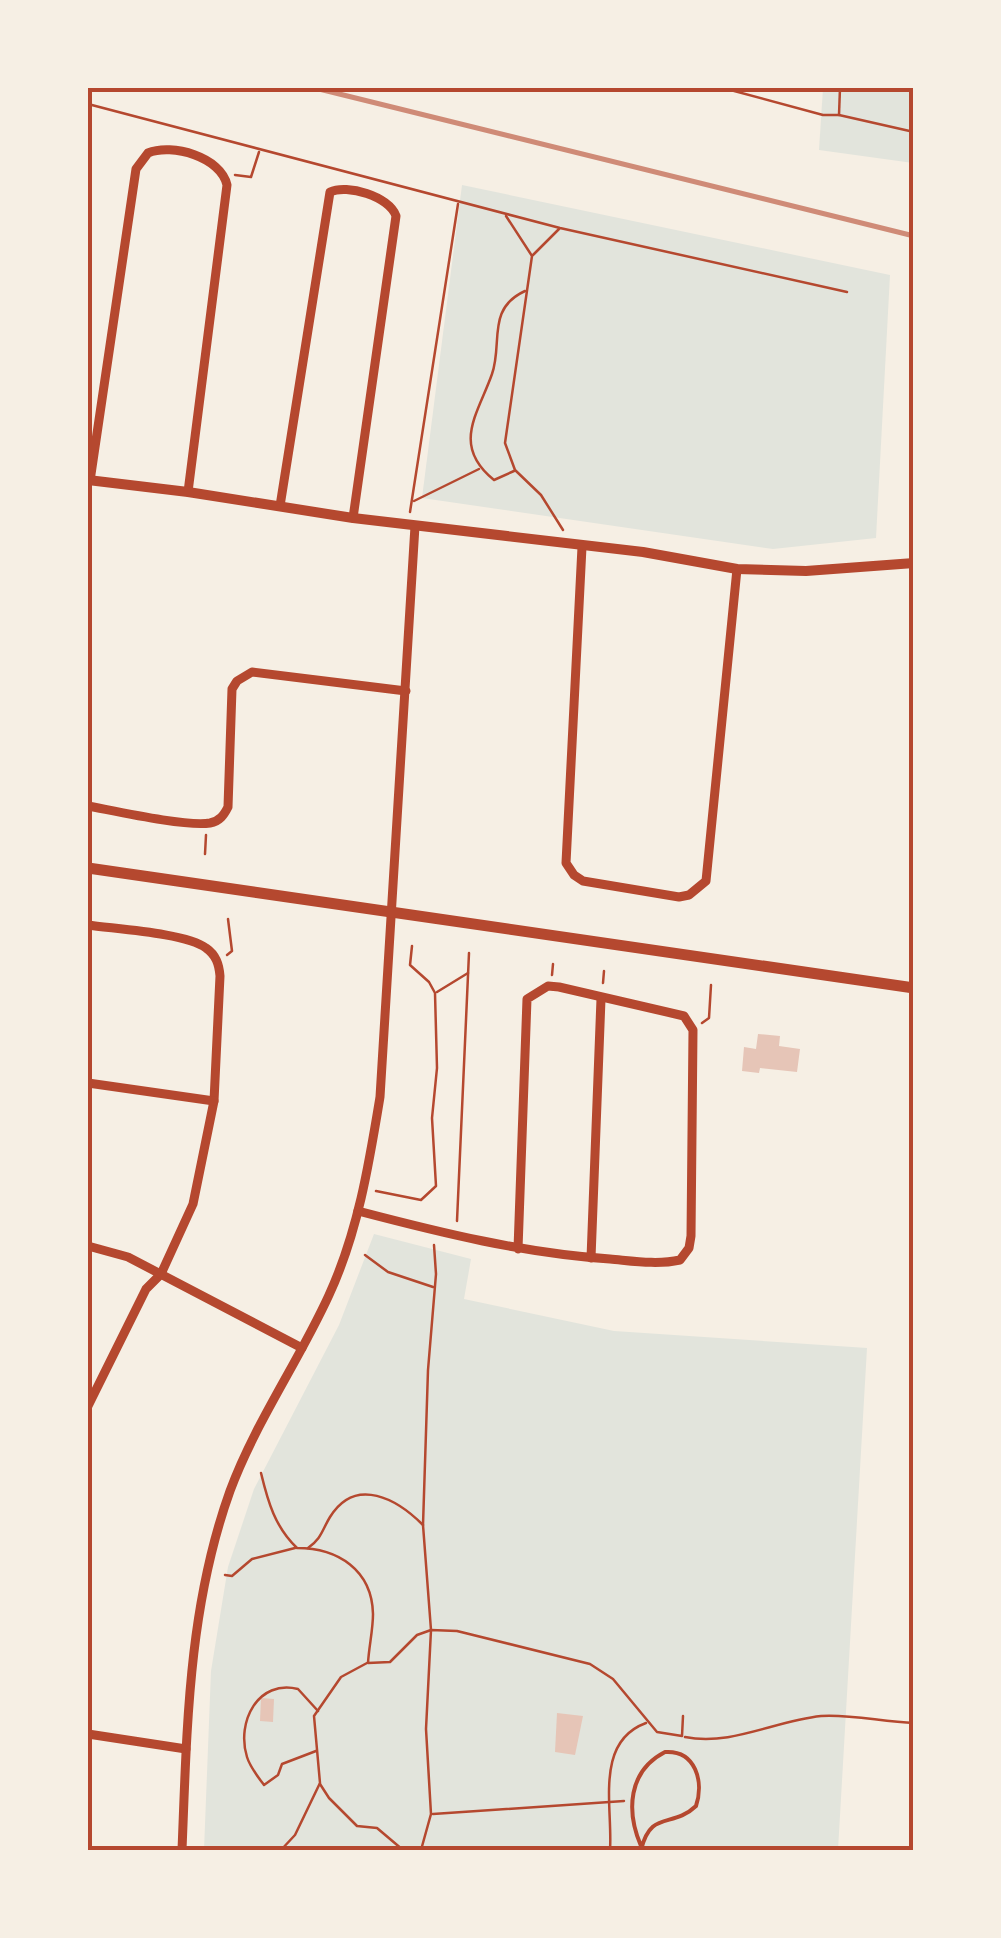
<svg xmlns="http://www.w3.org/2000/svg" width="1001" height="1938" viewBox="0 0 1001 1938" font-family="'Fira Sans Condensed',sans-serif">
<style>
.green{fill:#e2e4dc}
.building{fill:#e6c5b7}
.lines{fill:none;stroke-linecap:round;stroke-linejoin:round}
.path{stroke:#b5482f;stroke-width:2.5}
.service{stroke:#b5482f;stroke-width:4}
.minor{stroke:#b5482f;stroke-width:9}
.tertiary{stroke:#b5482f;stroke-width:10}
.secondary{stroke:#b5482f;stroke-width:11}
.rail{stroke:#cf8b77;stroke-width:5}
.neatline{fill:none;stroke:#b5482f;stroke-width:4}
</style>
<rect width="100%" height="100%" fill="#f6efe4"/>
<g class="green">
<path d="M 823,88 L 913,88 L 913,163 L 819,150 Z"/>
<path d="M 462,185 L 890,275 L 876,538 L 773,549 L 422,498 Z"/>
<path d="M 374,1234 L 471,1259 L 464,1299 L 614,1331 L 867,1348 L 838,1850 L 204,1850 L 211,1671 L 228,1567 L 254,1489 L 339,1325 Z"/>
</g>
<g class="building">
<path d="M 758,1034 L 780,1036 L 779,1046 L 800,1049 L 797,1072 L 760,1068 L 759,1073 L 742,1071 L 744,1047 L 756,1049 Z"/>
<path d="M 261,1698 L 274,1699 L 273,1722 L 260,1721 Z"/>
<path d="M 557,1713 L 583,1716 L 575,1755 L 555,1752 Z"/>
</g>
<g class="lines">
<g class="path">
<path d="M 723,88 L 823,115 L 839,115 L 914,132"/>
<path d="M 88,104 L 560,228 L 847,292"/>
<path d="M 839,115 L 840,88"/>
<path d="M 235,175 L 251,177 L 259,152"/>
<path d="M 506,216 L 532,256 L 505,443 L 515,470 L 541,495 L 563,530"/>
<path d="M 533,255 L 559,229"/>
<path d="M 514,471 L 494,480 C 451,445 478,414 492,374 C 503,343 486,309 525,291"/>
<path d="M 414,501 L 479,469"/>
<path d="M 410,512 L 458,204"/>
<path d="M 205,854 L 206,835"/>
<path d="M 227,955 L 232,951 L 228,919"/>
<path d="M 552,975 L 553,964"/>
<path d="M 603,983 L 604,971"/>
<path d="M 437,992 L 468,973"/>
<path d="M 702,1023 L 709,1018 L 711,985"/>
<path d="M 376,1191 L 421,1200 L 436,1186 L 432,1118 L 437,1068 L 435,993 L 429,982 L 410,965 L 412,946"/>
<path d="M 457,1221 L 469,953"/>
<path d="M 365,1255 L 388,1272 L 433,1287"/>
<path d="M 261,1473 C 268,1502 275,1527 297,1548 C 338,1548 372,1570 373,1614 C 373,1630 369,1646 368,1663 L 390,1662 L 417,1635 L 431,1630 L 457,1631 L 590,1664 L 613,1679 L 657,1732 L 682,1736 L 683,1716"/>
<path d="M 308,1548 C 322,1538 322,1530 330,1517 C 356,1475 398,1500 423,1525"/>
<path d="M 225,1575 L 232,1576 L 252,1559 L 295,1548"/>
<path d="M 685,1737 C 732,1746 774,1721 821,1716 C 852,1714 882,1722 914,1723"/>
<path d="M 316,1751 L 282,1764 L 278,1775 L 264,1785 C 258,1777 250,1767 247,1757 C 236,1722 258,1679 298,1689 L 318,1711"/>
<path d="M 320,1784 L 329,1798 L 357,1826 L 377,1828 L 403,1850"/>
<path d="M 433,1814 L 624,1801"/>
<path d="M 281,1850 L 295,1835 L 320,1783 L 314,1716 L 341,1677 L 367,1663"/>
<path d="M 421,1850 L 431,1814 L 426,1729 L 431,1630 L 423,1525 L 428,1370 L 436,1274 L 434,1245"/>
<path d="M 610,1850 C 613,1808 594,1742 646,1723"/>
</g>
<path class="service" d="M 641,1850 C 651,1809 672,1829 696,1806 C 704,1782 696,1750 665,1752 C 628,1771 626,1811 641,1846"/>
<g class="minor">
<path d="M 90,481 L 136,169 L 148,153 C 172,143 221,157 227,185 L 188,492"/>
<path d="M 280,506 L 330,192 C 347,184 389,196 396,216 L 353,518"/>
<path d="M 582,547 L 566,863 L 574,875 L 583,881 L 679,897 L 689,895 L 706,881 L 737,569"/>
<path d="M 88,806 C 115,811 186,827 210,823 C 220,821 224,815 228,807 L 232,689 L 237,681 L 252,672 L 406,691"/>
<path d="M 88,925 C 115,929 186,933 206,948 C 216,955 219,964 220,976 L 214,1101 L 193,1204 L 161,1274 L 146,1289 L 88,1406"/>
<path d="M 88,1083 L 214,1101"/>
<path d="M 358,1211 C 442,1233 523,1253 610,1259 C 633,1261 657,1265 680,1260 L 689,1248 L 691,1236 L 693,1030 L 684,1016 L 559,987 L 548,986 L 527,999 L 518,1249"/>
<path d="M 88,1246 L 128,1257 L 302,1348"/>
<path d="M 591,1258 L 601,999"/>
<path d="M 88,1734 L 186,1749"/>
<path d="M 182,1850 C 187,1728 188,1608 230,1491 C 255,1423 299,1361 329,1295 C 358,1232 369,1164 380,1097 L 415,526"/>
</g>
<path class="tertiary" d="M 88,480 L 188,492 L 353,518 L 643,552 L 737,569 L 806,571 L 914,563"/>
<path class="secondary" d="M 88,868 L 914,988"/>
<path class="rail" d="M 315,88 L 914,236"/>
</g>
<rect width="1001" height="1938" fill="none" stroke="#f6efe4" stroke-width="180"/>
<rect x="90" y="90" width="821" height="1758" class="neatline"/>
</svg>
